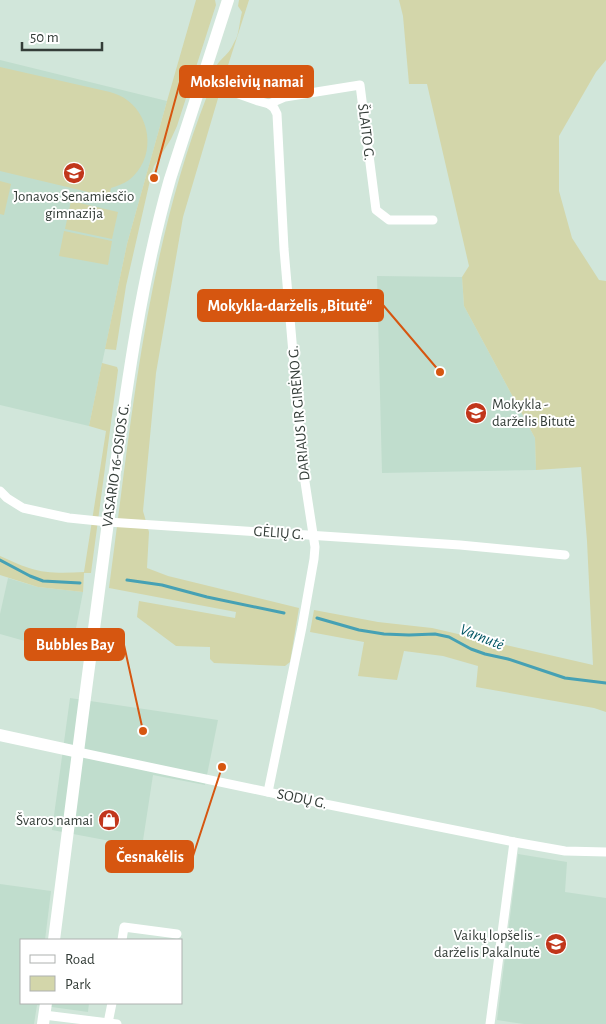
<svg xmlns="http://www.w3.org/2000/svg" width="606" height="1024" viewBox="0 0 606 1024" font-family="'Alegreya Sans',sans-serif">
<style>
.built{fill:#c0ddcd}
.green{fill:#d3d6aa}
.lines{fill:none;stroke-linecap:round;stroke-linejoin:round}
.stream{stroke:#46a1b4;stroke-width:3}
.minor{stroke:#fff;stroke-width:9}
.secondary{stroke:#fff;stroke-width:12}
.labels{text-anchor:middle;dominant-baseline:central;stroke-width:4;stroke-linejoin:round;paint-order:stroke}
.street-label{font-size:15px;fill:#343d38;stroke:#fff}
.poi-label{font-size:15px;fill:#343d38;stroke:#fff;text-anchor:end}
.water-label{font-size:16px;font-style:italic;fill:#035664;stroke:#fff}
.leader{fill:none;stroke:#d65610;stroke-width:2}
.callout-dot{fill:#d65610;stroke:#fff;stroke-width:2}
.callout{fill:#d65610;stroke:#d65610;stroke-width:2}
.callout-label{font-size:16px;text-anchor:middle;font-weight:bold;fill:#fff}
</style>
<rect width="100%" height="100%" fill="#d1e6da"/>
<g class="built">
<path d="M 0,60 L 167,101 L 127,244 L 89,426 L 0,405 Z"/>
<path d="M 377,276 L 462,277 L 464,306 L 535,438 L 536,470 L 382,473 Z"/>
<path d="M 8,578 L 38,587 L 83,592 L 71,654 L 0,634 L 0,614 Z"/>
<path d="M 70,698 L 218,720 L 205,785 L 153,775 L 142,847 L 52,830 Z"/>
<path d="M 518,854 L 567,862 L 565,892 L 606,898 L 606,1024 L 524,1024 L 497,1020 Z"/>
<path d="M 0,884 L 51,891 L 45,940 L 21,940 L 21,1003 L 89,1003 L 88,1012 L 37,1005 L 34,1024 L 0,1024 Z"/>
</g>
<g class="green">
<path d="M 196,0 L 215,0 L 216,5 L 177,126 L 171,139 L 154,166 L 151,176 L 126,286 L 116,350 L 105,349 L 127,244 L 167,101 Z"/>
<path d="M 239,0 L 249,0 L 223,81 C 204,70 223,60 230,50 C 232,47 234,42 236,39 C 239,33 240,19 242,12 L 238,6 Z"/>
<path d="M 399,0 L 606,0 L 606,60 L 596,72 L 559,136 L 559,191 L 572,238 L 599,280 L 606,281 L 606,712 L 594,708 L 476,687 L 478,666 L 443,656 L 404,651 L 397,680 L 358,676 L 364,642 L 310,632 L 314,610 L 378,622 L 432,628 L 593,665 L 587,541 L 581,467 L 536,470 L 535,438 L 464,306 L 462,277 L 469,266 L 427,84 L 409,84 L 403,16 Z"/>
<path d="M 0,67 L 110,92 C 116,94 122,96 127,100 C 153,119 155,160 129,180 C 123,184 117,186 111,188 L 109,197 L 0,171 Z"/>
<path d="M 211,93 L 219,95 L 183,217 L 156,373 L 143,511 L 149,532 L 147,568 L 168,576 L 299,608 L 290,662 L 285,666 L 214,663 L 210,659 L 210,647 L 176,646 L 137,617 L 139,601 L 235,618 L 236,612 L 109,588 C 131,423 146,253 207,96 Z"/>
<path d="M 0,181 L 11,184 L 4,215 L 0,214 Z"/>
<path d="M 71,201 L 118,212 L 112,239 L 65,229 Z"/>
<path d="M 64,231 L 112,241 L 108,265 L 59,256 Z"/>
<path d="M 102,363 L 117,367 L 118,370 L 91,573 L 84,573 L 83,592 L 38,587 L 0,575 L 0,556 C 10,560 19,565 29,568 C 46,574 66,573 84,572 L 106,431 L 89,426 Z"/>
</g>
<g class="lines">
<g class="stream">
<path d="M 0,560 L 30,576 L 43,581 L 80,583"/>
<path d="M 127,580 L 162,585 L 207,597 L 284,613"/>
<path d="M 317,618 L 359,630 L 384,634 L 409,635 L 435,634 L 449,637 L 471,649 L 485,654 L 508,659 L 565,678 L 606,683"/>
</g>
<g class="minor">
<path d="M 202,81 L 258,101 L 269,104 L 274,108 L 277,114 L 284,249 L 303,469 L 315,547 L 314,559 L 302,627 L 268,792"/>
<path d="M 269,104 L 285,97 L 360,85 L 376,210 L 389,220 L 433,220"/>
<path d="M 0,491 L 7,498 L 23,508 L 69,518 L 108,522 L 460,545 L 565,555"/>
<path d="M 78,752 L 305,800 L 514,842 L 565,851 L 606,852"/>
<path d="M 122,940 L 124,927 L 177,934"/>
<path d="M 44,1015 L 117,1024"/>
<path d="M 108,1023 L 112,1003"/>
<path d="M 490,1024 L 514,842"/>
</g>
<g class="secondary">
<path d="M 0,735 L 78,752"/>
<path d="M 54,940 C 71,801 90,661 108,522 C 124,407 138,291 170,179 L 228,0"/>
<path d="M 43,1024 L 46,1003"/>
</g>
</g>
<defs>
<g id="school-disc" transform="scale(1.125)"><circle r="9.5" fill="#c1361b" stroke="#fff"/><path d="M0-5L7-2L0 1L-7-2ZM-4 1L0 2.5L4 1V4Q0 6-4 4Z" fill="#fff"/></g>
<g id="shop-disc" transform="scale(1.125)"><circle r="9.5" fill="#c1361b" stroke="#fff"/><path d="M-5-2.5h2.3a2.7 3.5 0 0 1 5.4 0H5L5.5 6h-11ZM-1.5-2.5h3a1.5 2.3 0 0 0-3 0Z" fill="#fff"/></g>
</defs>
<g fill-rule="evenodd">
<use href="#school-disc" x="74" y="173"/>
<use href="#school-disc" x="476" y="413"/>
<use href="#shop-disc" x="109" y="820"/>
<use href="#school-disc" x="556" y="944"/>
</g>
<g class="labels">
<g class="street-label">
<text transform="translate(366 132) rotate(83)">ŠLAITO G.</text>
<text transform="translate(299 413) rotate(-95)">DARIAUS IR GIRĖNO G.</text>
<text transform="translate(116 465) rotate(-82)">VASARIO 16-OSIOS G.</text>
<text transform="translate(279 533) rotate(4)">GĖLIŲ G.</text>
<text transform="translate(302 799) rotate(12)">SODŲ G.</text>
</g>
<g class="poi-label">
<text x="74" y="196" text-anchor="middle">Jonavos Senamiesčio<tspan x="74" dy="17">gimnazija</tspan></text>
<text x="492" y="404" text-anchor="start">Mokykla -<tspan x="492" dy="17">darželis Bitutė</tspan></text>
<text x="93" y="820">Švaros namai</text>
<text x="540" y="935">Vaikų lopšelis -<tspan x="540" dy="17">darželis Pakalnutė</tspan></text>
</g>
<g class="water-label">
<text transform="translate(482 637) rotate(22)">Varnutė</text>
</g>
</g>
<path class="leader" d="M154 178L180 82M440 372L383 305M143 731L124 645M222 767L193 856"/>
<g class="callout-dot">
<circle cx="154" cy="178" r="5"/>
<circle cx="440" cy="372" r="5"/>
<circle cx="143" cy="731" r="5"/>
<circle cx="222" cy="767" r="5"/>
</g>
<g class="callout">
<rect x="180" y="66" width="133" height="31" rx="5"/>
<rect x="198" y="290" width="185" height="31" rx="5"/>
<rect x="25" y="629" width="99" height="31" rx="5"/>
<rect x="106" y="841" width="87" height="31" rx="5"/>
</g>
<g class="callout-label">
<text x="247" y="87">Moksleivių namai</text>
<text x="290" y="311">Mokykla-darželis „Bitutė“</text>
<text x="75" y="650">Bubbles Bay</text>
<text x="150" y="862">Česnakėlis</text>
</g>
<rect x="20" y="939" width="162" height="65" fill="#ffffff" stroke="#aeb1af"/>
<rect x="30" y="955" width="25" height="8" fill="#ffffff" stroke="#aeb1af"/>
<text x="65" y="964" font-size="15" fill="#343d38">Road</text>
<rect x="30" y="976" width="25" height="15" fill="#d3d6aa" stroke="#aeb1af"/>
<text x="65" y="989" font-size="15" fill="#343d38">Park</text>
<path d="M22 42v8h80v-8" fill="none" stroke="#343d38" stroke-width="2.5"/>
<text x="30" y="42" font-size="15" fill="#343d38" stroke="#ffffff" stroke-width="4" paint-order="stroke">50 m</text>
</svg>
